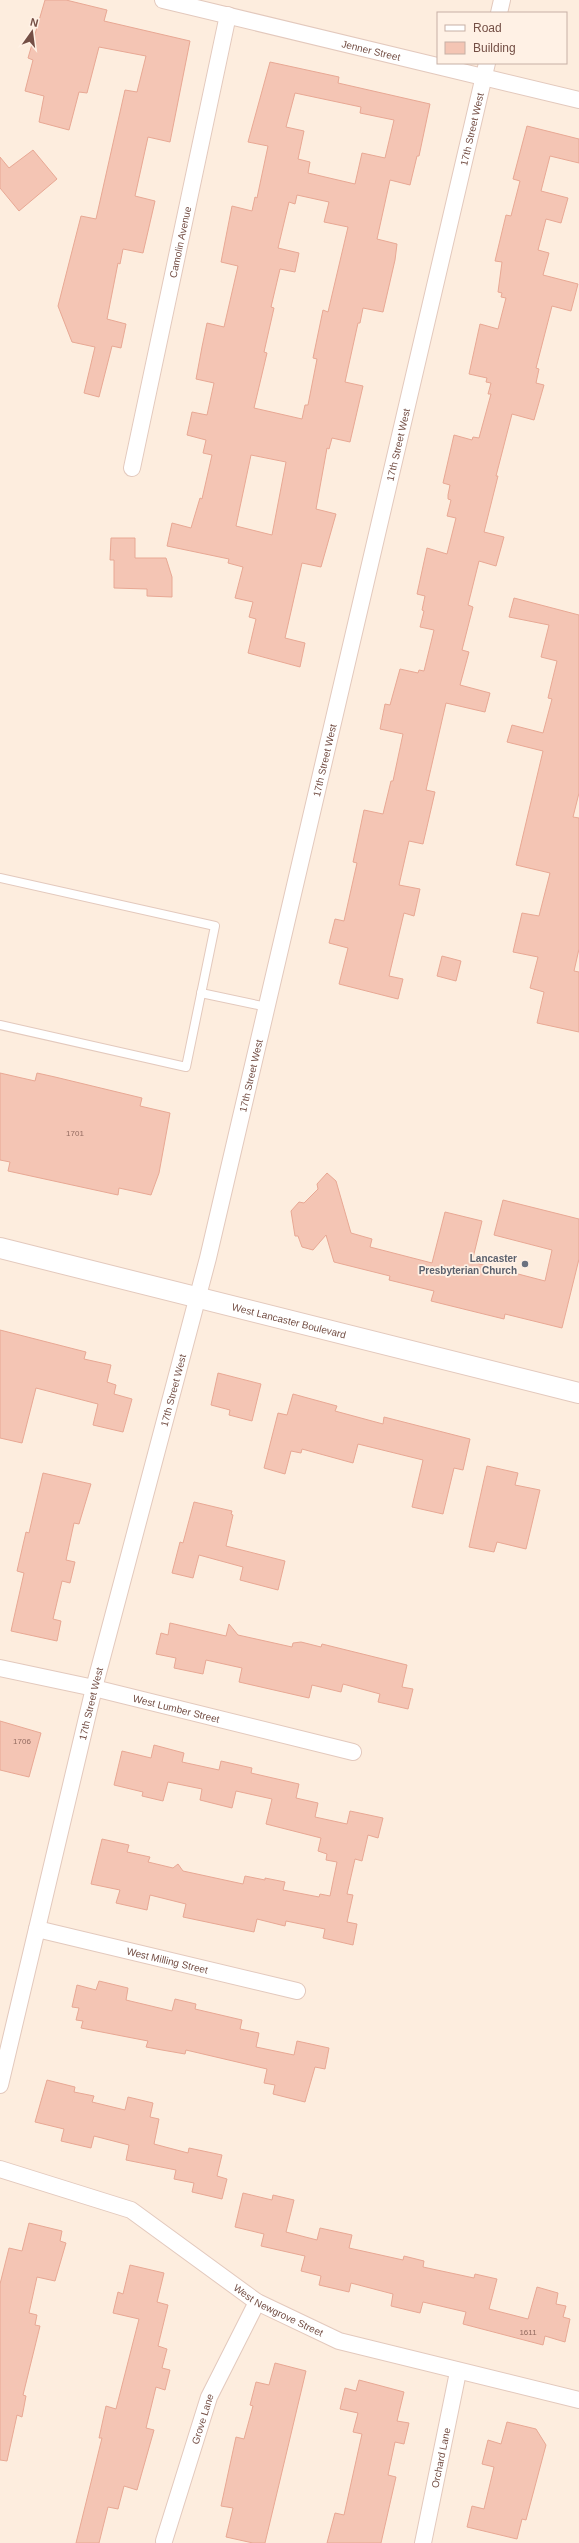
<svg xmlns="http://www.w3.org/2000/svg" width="579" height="2543" viewBox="0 0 579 2543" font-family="Arial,sans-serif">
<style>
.building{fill:#f4c5b4;stroke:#e8a894;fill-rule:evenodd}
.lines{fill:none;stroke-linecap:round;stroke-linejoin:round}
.service-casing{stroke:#e3c9bd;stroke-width:10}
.minor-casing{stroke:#e3c9bd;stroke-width:18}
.tertiary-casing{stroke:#e3c9bd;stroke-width:22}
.service{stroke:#fff;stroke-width:8}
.minor{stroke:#fff;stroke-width:16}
.tertiary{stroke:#fff;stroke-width:20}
.worship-dot{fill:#6b7280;stroke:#fff1e5;stroke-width:1.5}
.labels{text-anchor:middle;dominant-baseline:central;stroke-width:3.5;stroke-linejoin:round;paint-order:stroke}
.number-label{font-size:8px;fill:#946c61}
.street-label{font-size:10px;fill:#744f45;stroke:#fff1e5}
.worship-label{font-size:10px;font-weight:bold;fill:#5b616d;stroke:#fff1e5;text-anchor:end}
</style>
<rect width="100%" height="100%" fill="#fdedde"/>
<g class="building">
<path d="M 45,0 L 66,0 L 107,10 L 104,21 L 190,41 L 170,142 L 148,137 L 135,196 L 155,201 L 143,253 L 123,249 L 120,264 L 118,263 L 107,319 L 126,324 L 121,348 L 112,346 L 99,397 L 84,393 L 95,347 L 72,342 L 58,306 L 81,216 L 96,219 L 125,90 L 137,92 L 146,56 L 99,47 L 87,93 L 79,92 L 69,130 L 39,122 L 44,96 L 25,91 L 33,60 L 28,58 Z"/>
<path d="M 270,62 L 339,77 L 338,83 L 430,104 L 419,156 L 417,156 L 410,185 L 390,180 L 377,239 L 397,244 L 395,260 L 383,312 L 363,308 L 360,323 L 358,323 L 345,382 L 363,386 L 350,442 L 332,438 L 329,449 L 327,448 L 316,509 L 336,514 L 321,567 L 302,563 L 285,638 L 305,643 L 300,667 L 248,653 L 256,619 L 249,617 L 253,602 L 235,598 L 243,567 L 228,563 L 229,559 L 167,546 L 172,523 L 191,528 L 200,498 L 202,499 L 212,455 L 203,453 L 206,440 L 187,435 L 192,412 L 207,415 L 214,383 L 196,379 L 202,347 L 207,323 L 224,327 L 238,266 L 221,262 L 232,206 L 252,211 L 255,197 L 257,198 L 268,146 L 248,142 ZM 295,93 L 361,107 L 360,113 L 394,120 L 385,158 L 362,153 L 355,184 L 308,173 L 310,162 L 298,159 L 304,131 L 286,127 ZM 297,195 L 329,202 L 324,222 L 348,227 L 328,312 L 323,310 L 313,358 L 317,359 L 308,405 L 305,405 L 302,419 L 254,408 L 267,353 L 264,352 L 274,308 L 271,307 L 280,269 L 295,272 L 299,253 L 278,248 L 289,202 L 295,204 ZM 251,455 L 286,462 L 272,535 L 236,526 Z"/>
<path d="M 527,126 L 579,139 L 579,163 L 550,156 L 541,191 L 568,198 L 561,223 L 546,219 L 538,250 L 549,253 L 543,275 L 578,284 L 571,311 L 552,306 L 536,368 L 539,369 L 536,383 L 544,385 L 534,420 L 512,414 L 496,476 L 498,476 L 484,532 L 504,537 L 496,566 L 479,561 L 468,605 L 473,607 L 462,650 L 469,652 L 460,685 L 490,693 L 485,712 L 446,703 L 426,790 L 435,792 L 423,844 L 409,841 L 399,885 L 420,889 L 414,916 L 404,913 L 389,976 L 403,979 L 398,999 L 339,984 L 348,948 L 329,943 L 335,919 L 344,921 L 357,863 L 353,862 L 364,810 L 383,814 L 391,781 L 393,781 L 403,734 L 380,729 L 385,704 L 390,705 L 400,669 L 418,673 L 419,670 L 424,671 L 434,630 L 420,627 L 424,611 L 422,610 L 425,596 L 417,594 L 427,548 L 447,554 L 456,518 L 447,516 L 451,500 L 448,499 L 448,495 L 450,485 L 443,483 L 454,435 L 472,440 L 473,437 L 479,438 L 491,394 L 488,394 L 491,383 L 486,382 L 487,378 L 469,374 L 480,324 L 498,329 L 506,298 L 501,297 L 502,293 L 498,292 L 502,262 L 495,261 L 506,215 L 511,216 L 520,181 L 513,179 Z"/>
<path d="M 33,150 L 57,179 L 19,211 L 0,188 L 0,157 L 9,168 Z"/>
<path d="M 111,538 L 135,538 L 135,558 L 166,558 L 172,577 L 172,597 L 147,596 L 147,589 L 114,588 L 114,560 L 110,560 Z"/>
<path d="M 514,598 L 579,615 L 579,793 L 573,817 L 579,818 L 579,949 L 574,971 L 579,972 L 579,1032 L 537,1023 L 544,992 L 530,988 L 538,957 L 513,952 L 522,913 L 539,916 L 550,873 L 516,865 L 543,751 L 507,742 L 512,725 L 543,733 L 552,699 L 548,698 L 557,661 L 541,657 L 549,625 L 509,617 Z"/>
<path d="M 442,956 L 461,961 L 456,981 L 437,976 Z"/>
<path d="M 0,1073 L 35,1081 L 37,1073 L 55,1077 L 142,1098 L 140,1106 L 170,1113 L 159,1173 L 151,1195 L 119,1188 L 118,1195 L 8,1171 L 10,1162 L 0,1160 Z"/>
<path d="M 327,1173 L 336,1181 L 351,1233 L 372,1239 L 370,1247 L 432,1263 L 445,1212 L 482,1221 L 472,1262 L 545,1281 L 552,1250 L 494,1235 L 503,1200 L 579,1219 L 579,1259 L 562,1328 L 505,1314 L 504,1319 L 431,1301 L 434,1291 L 389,1280 L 390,1276 L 334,1262 L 326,1235 L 313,1250 L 302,1247 L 298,1236 L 295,1236 L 291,1211 L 299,1202 L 304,1203 L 318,1189 L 317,1184 Z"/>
<path d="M 0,1330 L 86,1352 L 84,1359 L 111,1365 L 107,1382 L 116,1385 L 114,1394 L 132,1399 L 123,1432 L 93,1425 L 98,1404 L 36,1388 L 22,1443 L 0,1438 Z"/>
<path d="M 218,1373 L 261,1384 L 252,1421 L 229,1415 L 230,1410 L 211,1405 Z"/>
<path d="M 293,1394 L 337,1406 L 335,1411 L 383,1424 L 384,1417 L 470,1439 L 463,1470 L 454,1468 L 443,1514 L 412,1507 L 423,1460 L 358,1444 L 353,1463 L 302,1449 L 301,1453 L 291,1451 L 285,1474 L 264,1468 L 278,1413 L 287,1415 Z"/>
<path d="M 487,1466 L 518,1473 L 515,1485 L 540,1490 L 526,1549 L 497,1542 L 494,1552 L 469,1547 Z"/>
<path d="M 43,1473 L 91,1484 L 79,1524 L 74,1523 L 66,1560 L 75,1562 L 70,1583 L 62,1581 L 53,1619 L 61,1621 L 57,1641 L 11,1631 L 24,1573 L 17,1571 L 26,1532 L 29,1533 Z"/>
<path d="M 194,1502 L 232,1511 L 231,1514 L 233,1515 L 226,1546 L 285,1561 L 278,1590 L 240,1580 L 243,1567 L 199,1555 L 193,1578 L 172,1573 L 180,1542 L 183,1543 Z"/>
<path d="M 170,1623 L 226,1636 L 229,1624 L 238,1635 L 292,1647 L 293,1643 L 301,1642 L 321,1647 L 322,1644 L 407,1665 L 402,1687 L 413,1689 L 408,1709 L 378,1702 L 380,1694 L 343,1684 L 341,1692 L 312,1685 L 309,1698 L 239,1682 L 242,1668 L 206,1660 L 203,1674 L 174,1668 L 176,1658 L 156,1654 L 161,1633 L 168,1635 Z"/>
<path d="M 0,1721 L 41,1733 L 29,1777 L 0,1770 Z"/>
<path d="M 154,1745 L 184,1753 L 182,1762 L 219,1770 L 221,1761 L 252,1768 L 251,1773 L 299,1784 L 296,1798 L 318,1803 L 315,1817 L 347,1824 L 350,1811 L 383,1818 L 378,1838 L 368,1835 L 362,1861 L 355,1859 L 347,1894 L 353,1895 L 347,1922 L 357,1924 L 353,1945 L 323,1938 L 325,1929 L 286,1921 L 285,1926 L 257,1919 L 254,1932 L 183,1917 L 186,1904 L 150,1895 L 147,1910 L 116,1903 L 120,1890 L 91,1884 L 102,1839 L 129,1845 L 127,1852 L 150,1857 L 148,1862 L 173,1868 L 178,1864 L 183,1871 L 243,1884 L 245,1876 L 265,1880 L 265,1878 L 285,1882 L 283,1890 L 319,1897 L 320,1894 L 330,1896 L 337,1862 L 326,1860 L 327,1854 L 318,1851 L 321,1838 L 266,1824 L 272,1799 L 236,1791 L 232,1808 L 200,1800 L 202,1789 L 168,1782 L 163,1801 L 142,1796 L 143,1792 L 114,1785 L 122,1751 L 151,1758 Z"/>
<path d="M 99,1981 L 128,1988 L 126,2000 L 172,2011 L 175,1999 L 196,2004 L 195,2009 L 242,2020 L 240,2029 L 259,2033 L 256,2047 L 294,2055 L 297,2041 L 329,2048 L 325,2069 L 315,2067 L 305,2102 L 273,2094 L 275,2085 L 264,2083 L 267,2069 L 186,2050 L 185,2054 L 162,2050 L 146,2047 L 148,2041 L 81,2028 L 83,2021 L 76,2020 L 79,2008 L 72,2007 L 77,1985 L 96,1990 Z"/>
<path d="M 47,2080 L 75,2087 L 74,2092 L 94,2096 L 92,2102 L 125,2110 L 128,2097 L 153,2103 L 150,2117 L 159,2119 L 154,2144 L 188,2153 L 189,2148 L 222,2155 L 217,2176 L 227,2179 L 222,2199 L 192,2192 L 194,2183 L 174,2179 L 176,2170 L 126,2160 L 129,2145 L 94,2136 L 91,2148 L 61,2141 L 64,2129 L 35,2122 Z"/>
<path d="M 243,2193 L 272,2200 L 273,2195 L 294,2200 L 286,2232 L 317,2240 L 320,2228 L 352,2235 L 349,2248 L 403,2260 L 404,2256 L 424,2261 L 423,2267 L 474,2278 L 475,2274 L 497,2279 L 489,2309 L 528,2319 L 537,2287 L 558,2293 L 556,2304 L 566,2306 L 563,2317 L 570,2319 L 565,2342 L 545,2336 L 543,2345 L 463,2324 L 466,2312 L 423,2302 L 420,2313 L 391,2306 L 393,2294 L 351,2283 L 349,2292 L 319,2285 L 321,2276 L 301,2271 L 305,2256 L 261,2246 L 264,2234 L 235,2227 Z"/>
<path d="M 29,2223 L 62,2231 L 60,2241 L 66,2243 L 55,2281 L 37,2277 L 29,2313 L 37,2315 L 35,2325 L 40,2326 L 23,2395 L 26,2396 L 22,2417 L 17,2415 L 7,2461 L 0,2460 L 0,2284 L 9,2248 L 22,2251 Z"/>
<path d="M 130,2265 L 164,2273 L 157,2302 L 168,2305 L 158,2346 L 167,2349 L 162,2368 L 170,2370 L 165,2390 L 156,2387 L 146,2428 L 154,2430 L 137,2490 L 124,2486 L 118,2509 L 108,2507 L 99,2543 L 76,2543 L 102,2438 L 99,2438 L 106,2406 L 116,2409 L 139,2319 L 113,2313 L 118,2292 L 123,2294 Z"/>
<path d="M 275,2363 L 306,2371 L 265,2543 L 253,2543 L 226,2537 L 233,2508 L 221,2506 L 236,2437 L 244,2439 L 253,2406 L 250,2405 L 256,2382 L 269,2385 Z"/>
<path d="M 359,2380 L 404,2392 L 397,2421 L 409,2423 L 404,2444 L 395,2442 L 388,2475 L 396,2477 L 381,2543 L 327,2543 L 335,2513 L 344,2515 L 362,2434 L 353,2432 L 358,2413 L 340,2409 L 345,2388 L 356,2391 Z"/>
<path d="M 507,2422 L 536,2429 L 546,2445 L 526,2520 L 522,2519 L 517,2539 L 467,2527 L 472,2506 L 484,2509 L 494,2467 L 482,2464 L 488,2440 L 501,2444 Z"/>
</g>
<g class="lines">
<g class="service-casing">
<g id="service">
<path d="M 0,878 L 215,926 L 186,1067 L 0,1025"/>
<path d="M 201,993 L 267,1007"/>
</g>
</g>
<g class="minor-casing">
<g id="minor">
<path id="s1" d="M 163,0 L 579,100"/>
<path d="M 499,13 L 502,0"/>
<path id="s2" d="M 132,468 L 228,15"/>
<path id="s3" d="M 0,1668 L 94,1688 L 353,1752"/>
<path id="s4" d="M 37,1929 L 297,1991"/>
<path id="s5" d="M 0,2085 L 94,1688 L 208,1258 L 487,63"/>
<path id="s6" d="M 0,2169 L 131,2210 L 257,2302 L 339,2341 L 579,2400"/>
<path id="s7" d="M 164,2541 L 209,2397 L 257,2302"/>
<path id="s8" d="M 423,2543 L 458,2372"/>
</g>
</g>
<g class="tertiary-casing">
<g id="tertiary">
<path id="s9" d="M 0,1248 L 579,1393"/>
</g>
</g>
<use href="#service" class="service"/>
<use href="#minor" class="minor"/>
<use href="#tertiary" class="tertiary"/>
</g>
<circle class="worship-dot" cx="525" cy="1264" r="4"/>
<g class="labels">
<g class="number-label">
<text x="75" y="1133">1701</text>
<text x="22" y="1741">1706</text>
<text x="528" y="2332">1611</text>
</g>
<g class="street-label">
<text stroke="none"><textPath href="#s1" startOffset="214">Jenner Street</textPath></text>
<text stroke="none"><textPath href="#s5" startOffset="2012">17th Street West</textPath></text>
<text stroke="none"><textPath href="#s2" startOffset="231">Camolin Avenue</textPath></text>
<text stroke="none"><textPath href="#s5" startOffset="1688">17th Street West</textPath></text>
<text stroke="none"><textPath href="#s5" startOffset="1364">17th Street West</textPath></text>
<text stroke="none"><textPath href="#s5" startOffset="1040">17th Street West</textPath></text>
<text stroke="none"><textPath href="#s9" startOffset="298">West Lancaster Boulevard</textPath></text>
<text stroke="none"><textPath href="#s5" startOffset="716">17th Street West</textPath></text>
<text stroke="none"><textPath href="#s5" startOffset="392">17th Street West</textPath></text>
<text stroke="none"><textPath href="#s3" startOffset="181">West Lumber Street</textPath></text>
<text stroke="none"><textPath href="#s4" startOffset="134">West Milling Street</textPath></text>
<text stroke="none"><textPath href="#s6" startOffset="316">West Newgrove Street</textPath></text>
<text stroke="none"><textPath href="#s7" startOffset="128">Grove Lane</textPath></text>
<text stroke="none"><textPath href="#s8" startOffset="87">Orchard Lane</textPath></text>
</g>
<g class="worship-label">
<text x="517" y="1258">Lancaster<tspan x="517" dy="12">Presbyterian Church</tspan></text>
</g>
</g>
<rect x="437" y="12" width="130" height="52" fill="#fff1e5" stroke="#c7b0a5"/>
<rect x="445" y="25" width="20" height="6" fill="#ffffff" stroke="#c7b0a5"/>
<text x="473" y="32" font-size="12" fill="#744f45">Road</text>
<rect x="445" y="42" width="20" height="12" fill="#f4c5b4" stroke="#c7b0a5"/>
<text x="473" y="52" font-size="12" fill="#744f45">Building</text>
<g transform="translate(32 32) rotate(14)" stroke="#fff1e5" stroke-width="3" paint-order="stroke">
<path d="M0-3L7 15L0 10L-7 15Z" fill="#744f45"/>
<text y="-6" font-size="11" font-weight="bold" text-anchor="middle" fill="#744f45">N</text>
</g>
</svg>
